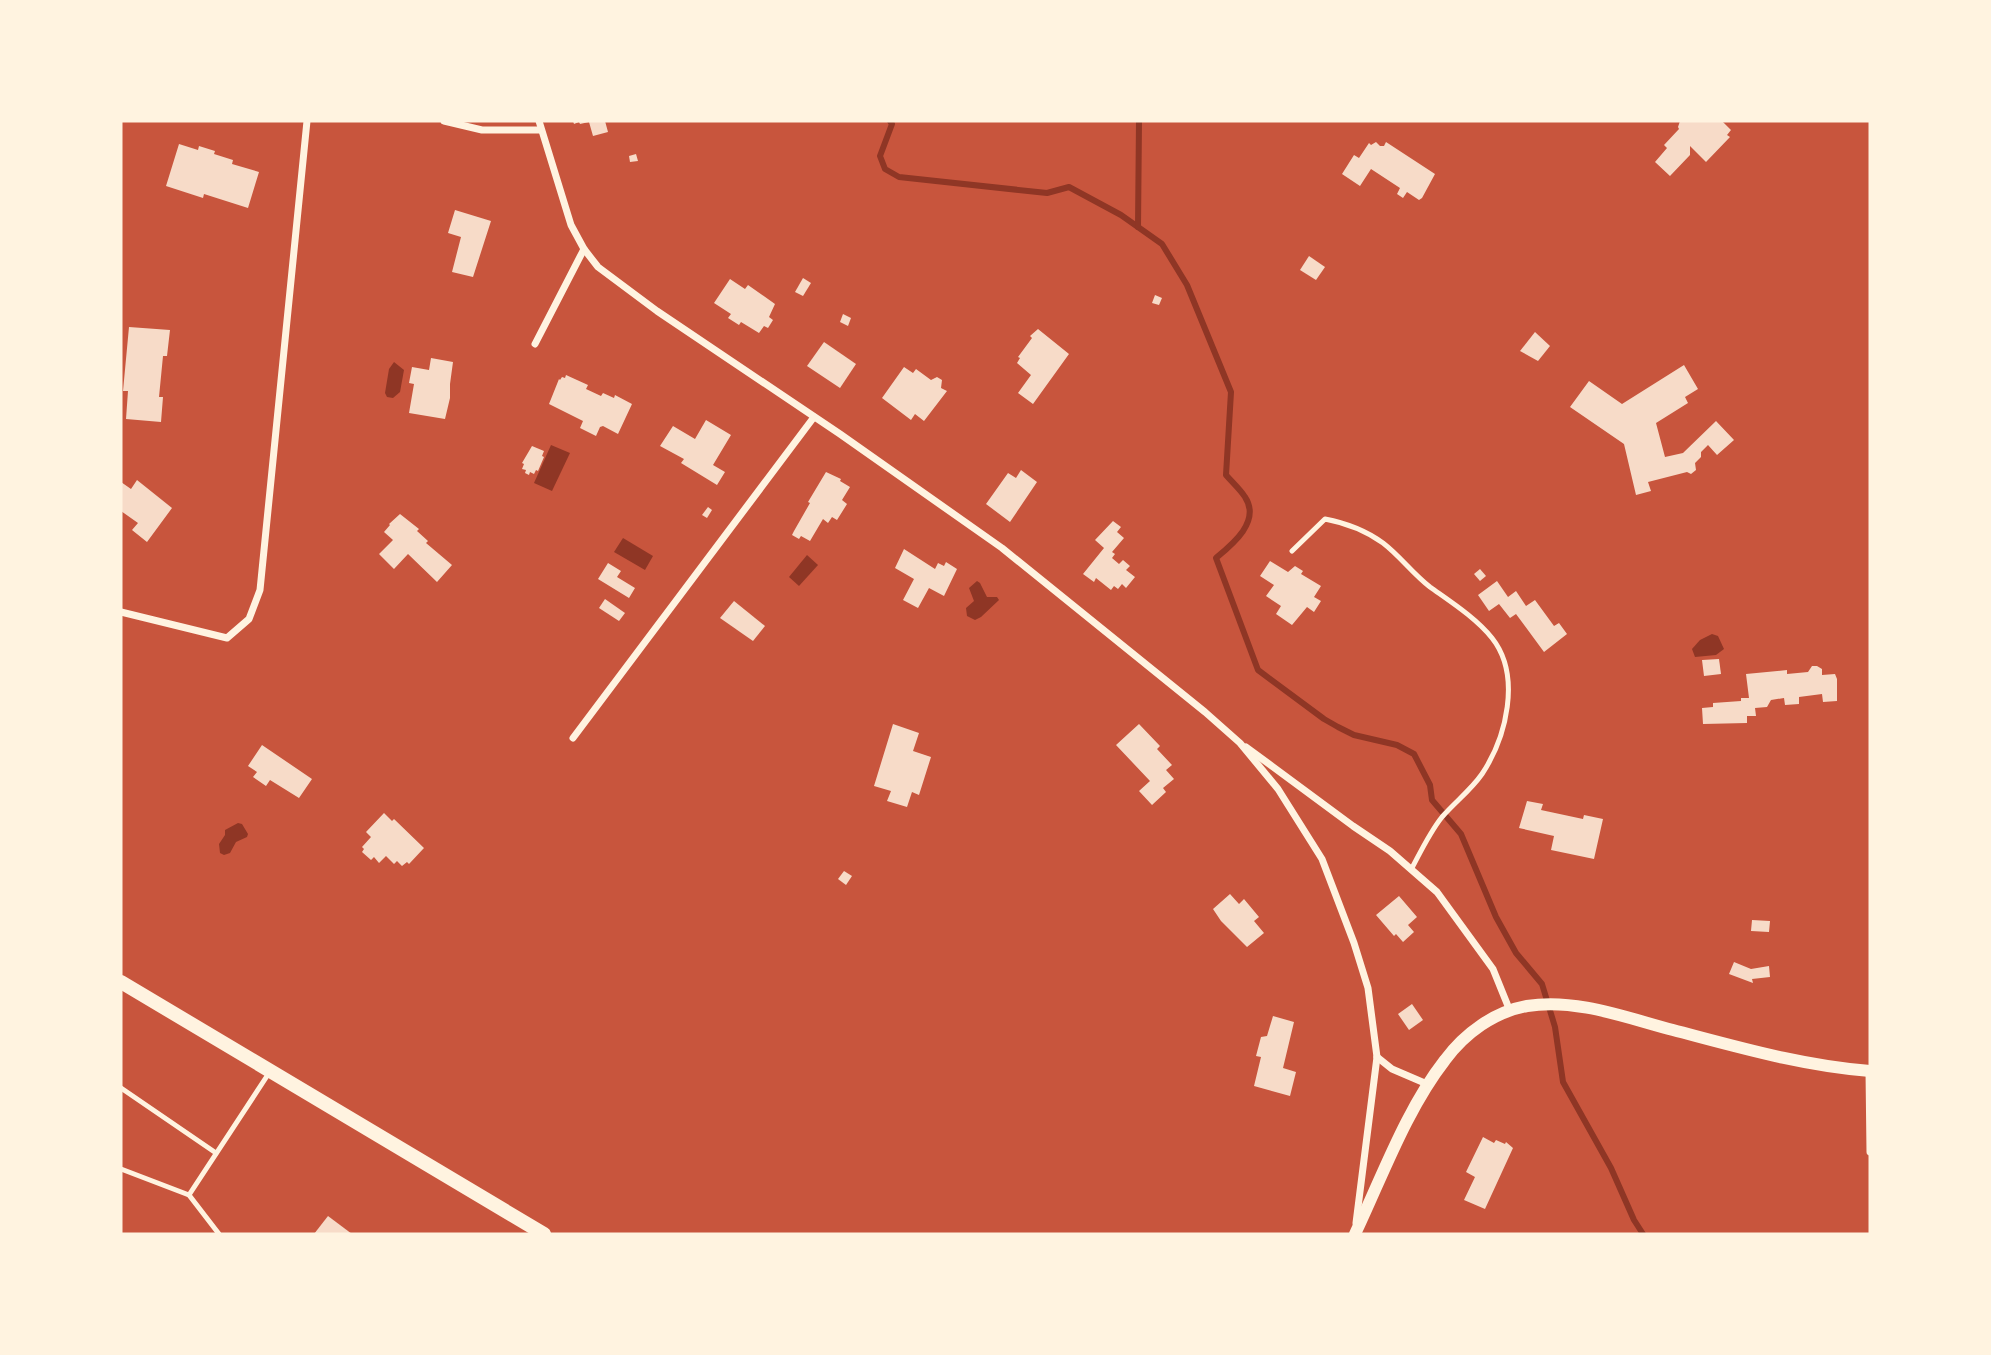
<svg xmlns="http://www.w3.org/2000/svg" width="1991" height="1355" viewBox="0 0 1991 1355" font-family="'Fira Sans Condensed',sans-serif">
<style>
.water{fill:#8f3625}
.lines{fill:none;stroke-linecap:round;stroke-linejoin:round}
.stream{stroke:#8f3625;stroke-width:6}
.building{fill:#f7dbc8}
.service{stroke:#fff3e0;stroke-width:5}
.minor{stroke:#fff3e0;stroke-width:7}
.tertiary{stroke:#fff3e0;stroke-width:12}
.secondary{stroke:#fff3e0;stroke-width:14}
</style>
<rect width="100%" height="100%" fill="#c8553d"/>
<g class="water">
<path d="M 394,362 L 404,370 L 400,392 L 393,398 L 387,397 L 385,393 L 389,369 Z"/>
<path d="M 551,445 L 570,453 L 552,491 L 534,483 Z"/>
<path d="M 623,538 L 653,556 L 645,570 L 614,552 Z"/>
<path d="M 807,555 L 818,565 L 799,586 L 789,577 Z"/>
<path d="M 977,581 L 980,583 L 987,597 L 997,597 L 999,600 L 981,617 L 975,620 L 967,616 L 966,608 L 974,601 L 969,588 Z"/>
<path d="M 1712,634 L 1718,636 L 1724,649 L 1716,655 L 1695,657 L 1692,649 L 1700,640 Z"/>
<path d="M 238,823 L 242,824 L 248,834 L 247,837 L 236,842 L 230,853 L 224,855 L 220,853 L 219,844 L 225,835 L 225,830 Z"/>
</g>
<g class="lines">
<g class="stream">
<path d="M 890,121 L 892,124 L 880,156 L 885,169 L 899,177 L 1047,193 L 1069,187 L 1121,215 L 1162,244 L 1187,285 L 1231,392 L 1226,475 C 1232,482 1240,489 1245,497 C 1261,521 1233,544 1216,558 L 1258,670 L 1324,719 L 1338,727 L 1354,735 L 1397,745 L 1414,754 L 1430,785 L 1432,800 L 1461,834 L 1496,917 L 1516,953 L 1542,984 L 1555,1027 L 1563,1082 L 1611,1168 L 1634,1220 L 1643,1234"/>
<path d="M 1138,227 L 1139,121"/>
</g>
</g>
<g class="building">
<path d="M 573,121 L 605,121 L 608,132 L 593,136 L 589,122 L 580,124 L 579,122 L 574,124 Z"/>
<path d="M 1680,121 L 1722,121 L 1731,130 L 1727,135 L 1730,137 L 1706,162 L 1690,146 L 1690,155 L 1670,176 L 1655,162 L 1667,148 L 1664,145 L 1679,129 L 1678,127 Z"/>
<path d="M 1376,142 L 1380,146 L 1384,146 L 1386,142 L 1435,174 L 1422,198 L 1419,200 L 1407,192 L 1403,198 L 1397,194 L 1400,188 L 1371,169 L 1360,186 L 1342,174 L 1354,155 L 1359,158 L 1369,143 L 1371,145 Z"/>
<path d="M 179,144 L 198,150 L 199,146 L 215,151 L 214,154 L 233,160 L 232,164 L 259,172 L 248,208 L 204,194 L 203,198 L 166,186 Z"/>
<path d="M 636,154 L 638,161 L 630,162 L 629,156 Z"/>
<path d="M 455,210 L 491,221 L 473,277 L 452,272 L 461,237 L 448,233 Z"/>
<path d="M 1309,256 L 1325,267 L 1316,280 L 1300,270 Z"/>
<path d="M 803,278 L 811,283 L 803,296 L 795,292 Z"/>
<path d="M 730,279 L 745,289 L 748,285 L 775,304 L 769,317 L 773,320 L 768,328 L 764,326 L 759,333 L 741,322 L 739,325 L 728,318 L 731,314 L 714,303 Z"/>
<path d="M 1155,295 L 1162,298 L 1159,305 L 1152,303 Z"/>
<path d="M 843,314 L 851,318 L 848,326 L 840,322 Z"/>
<path d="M 129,327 L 170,330 L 167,356 L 163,356 L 159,397 L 163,397 L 161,422 L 126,419 L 128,391 L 123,391 Z"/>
<path d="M 1038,329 L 1069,354 L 1033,404 L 1018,393 L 1031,375 L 1017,363 L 1020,358 L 1018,357 L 1032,338 L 1030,336 Z"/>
<path d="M 1535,332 L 1550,346 L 1538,361 L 1520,351 Z"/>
<path d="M 824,342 L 856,364 L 840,388 L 807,366 Z"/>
<path d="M 431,358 L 453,362 L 450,384 L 450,398 L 445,419 L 409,413 L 414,384 L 409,383 L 412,367 L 429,370 Z"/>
<path d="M 1684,365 L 1698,389 L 1685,397 L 1688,403 L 1656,423 L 1665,457 L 1683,453 L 1716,421 L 1734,440 L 1717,455 L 1708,445 L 1701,452 L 1701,457 L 1695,463 L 1696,470 L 1691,474 L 1687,472 L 1648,482 L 1651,491 L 1636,495 L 1624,444 L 1570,407 L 1589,381 L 1622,404 Z"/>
<path d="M 904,367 L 913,373 L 916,369 L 931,380 L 937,377 L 942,380 L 941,388 L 947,391 L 924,421 L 915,414 L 911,420 L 882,398 Z"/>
<path d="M 566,375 L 588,385 L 586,389 L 601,396 L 603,393 L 614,398 L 615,395 L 632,404 L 618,434 L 603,426 L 600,427 L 596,436 L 580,428 L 583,421 L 549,404 L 559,379 L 560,380 L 562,377 L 565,378 Z"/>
<path d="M 706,420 L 731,435 L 713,465 L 725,472 L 717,485 L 681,463 L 684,459 L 660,446 L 673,426 L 695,439 Z"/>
<path d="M 532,446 L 544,451 L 542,456 L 544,457 L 538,471 L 536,470 L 534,474 L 530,472 L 529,475 L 525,473 L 526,470 L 522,469 L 524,464 L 522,463 Z"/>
<path d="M 1021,470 L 1037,482 L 1010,522 L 986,504 L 1008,473 L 1016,478 Z"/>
<path d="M 826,472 L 841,479 L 840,481 L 850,487 L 842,500 L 847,504 L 837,520 L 832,517 L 828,523 L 823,519 L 810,541 L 801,536 L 799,539 L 792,535 L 794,531 L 810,503 L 808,502 Z"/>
<path d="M 137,480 L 172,508 L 147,542 L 132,530 L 138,523 L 121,511 L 121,482 L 131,489 Z"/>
<path d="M 708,507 L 712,510 L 707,518 L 702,515 Z"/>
<path d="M 400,514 L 419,529 L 417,531 L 428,541 L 426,543 L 452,565 L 437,582 L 408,554 L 394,569 L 379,554 L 393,540 L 384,532 L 390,525 L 389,524 Z"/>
<path d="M 1113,521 L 1121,527 L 1117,532 L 1124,538 L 1112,552 L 1115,554 L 1112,558 L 1119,564 L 1123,560 L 1130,566 L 1126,570 L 1135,577 L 1126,588 L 1122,584 L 1118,589 L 1114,586 L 1111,590 L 1096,578 L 1094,582 L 1083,574 L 1104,548 L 1095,540 Z"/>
<path d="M 904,549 L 935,569 L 938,563 L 944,566 L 946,562 L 957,569 L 944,596 L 929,588 L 918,608 L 903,600 L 914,579 L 895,568 Z"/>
<path d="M 1270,561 L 1288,572 L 1295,566 L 1303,571 L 1301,574 L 1321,586 L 1314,597 L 1321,601 L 1314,612 L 1307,607 L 1292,625 L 1276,614 L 1281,606 L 1266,596 L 1274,585 L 1260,576 Z"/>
<path d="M 608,563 L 621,571 L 617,577 L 635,588 L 629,598 L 598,579 Z"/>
<path d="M 1480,569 L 1486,576 L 1480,581 L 1474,574 Z"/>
<path d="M 1497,581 L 1508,597 L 1516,591 L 1526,606 L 1535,600 L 1554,626 L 1559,623 L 1567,634 L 1544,652 L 1516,614 L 1510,618 L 1499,604 L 1489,611 L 1478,595 Z"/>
<path d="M 605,599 L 625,613 L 619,621 L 599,608 Z"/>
<path d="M 734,601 L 765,626 L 753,641 L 720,618 Z"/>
<path d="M 1719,659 L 1721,674 L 1704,676 L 1702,660 Z"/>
<path d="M 1812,666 L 1817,666 L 1822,669 L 1822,675 L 1835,674 L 1837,679 L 1837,701 L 1823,702 L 1822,694 L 1799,697 L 1799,704 L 1785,705 L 1784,698 L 1771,700 L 1767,707 L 1755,708 L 1756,716 L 1747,716 L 1747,723 L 1703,724 L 1702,708 L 1713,707 L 1713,703 L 1741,701 L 1741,698 L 1749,698 L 1746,674 L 1787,670 L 1787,674 L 1808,672 Z"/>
<path d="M 893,724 L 919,733 L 913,751 L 931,757 L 919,795 L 912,792 L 907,807 L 887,801 L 891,791 L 874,786 Z"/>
<path d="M 1139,724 L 1160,746 L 1157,749 L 1172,765 L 1166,770 L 1174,779 L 1163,788 L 1166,792 L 1152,805 L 1139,791 L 1150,781 L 1116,745 Z"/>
<path d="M 262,745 L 312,779 L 299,798 L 270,780 L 266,786 L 253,777 L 257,772 L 248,766 Z"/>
<path d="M 1527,801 L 1543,804 L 1541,810 L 1583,819 L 1584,815 L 1603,819 L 1594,859 L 1551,850 L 1554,836 L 1519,828 Z"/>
<path d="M 384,813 L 392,821 L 394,819 L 424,848 L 409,864 L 407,862 L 402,866 L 397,861 L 394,864 L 386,856 L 379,863 L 374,857 L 371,860 L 362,852 L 364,849 L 362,847 L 371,837 L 366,832 Z"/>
<path d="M 844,871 L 852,876 L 846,885 L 838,879 Z"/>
<path d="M 1230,894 L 1239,904 L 1244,899 L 1259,917 L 1254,921 L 1264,933 L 1247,947 L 1221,921 L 1213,909 Z"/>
<path d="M 1399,896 L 1417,917 L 1408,925 L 1414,932 L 1403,942 L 1396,934 L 1394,936 L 1376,915 Z"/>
<path d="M 1752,920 L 1770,921 L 1769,932 L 1751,931 Z"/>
<path d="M 1734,962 L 1751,969 L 1769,966 L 1770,977 L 1752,979 L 1753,983 L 1729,974 Z"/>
<path d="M 1412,1004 L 1423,1020 L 1409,1030 L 1398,1014 Z"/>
<path d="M 1273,1016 L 1294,1022 L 1283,1068 L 1296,1072 L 1290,1096 L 1254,1086 L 1261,1057 L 1256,1056 L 1261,1037 L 1267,1036 Z"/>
<path d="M 1483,1137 L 1494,1143 L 1496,1140 L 1505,1144 L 1506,1142 L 1513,1148 L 1485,1209 L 1464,1200 L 1475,1177 L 1466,1172 Z"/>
<path d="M 328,1216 L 352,1234 L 314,1234 Z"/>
</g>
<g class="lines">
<g class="service">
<path d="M 1292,551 L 1325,519 C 1346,523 1365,530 1383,543 C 1400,556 1413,574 1430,587 C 1451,602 1476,618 1492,638 C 1522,676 1506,738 1482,774 C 1471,790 1455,802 1442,817 C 1430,832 1421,851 1412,868"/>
<path d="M 121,1088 L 216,1153"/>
<path d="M 121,1169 L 189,1195 L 219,1234"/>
<path d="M 189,1195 L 269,1073"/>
</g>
<g class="minor">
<path d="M 444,121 L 482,130 L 541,130"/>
<path d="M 539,121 L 571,225 L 584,249 L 598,267 L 657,311 L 840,434 L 1002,548 L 1205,712 L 1240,743 L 1278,789 L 1322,859 L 1354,943 L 1368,988 L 1377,1057 L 1356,1223"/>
<path d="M 535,344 L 584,249"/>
<path d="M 121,612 L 227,638 L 249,619 L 260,590 L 307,121"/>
<path d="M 573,738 L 814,417"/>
<path d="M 1246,747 L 1353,826 L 1390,851 L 1437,892 L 1493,969 L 1510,1011"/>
<path d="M 1377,1057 L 1392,1069 L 1427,1084"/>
<path d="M 1869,1071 L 1870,1152"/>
</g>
<path class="tertiary" d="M 1355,1234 C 1382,1177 1406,1110 1445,1060 C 1465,1033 1494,1012 1527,1006 C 1576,998 1627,1018 1673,1030 C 1738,1047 1803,1066 1870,1071"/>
<path class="secondary" d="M 121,982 L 544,1234"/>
</g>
<rect width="1991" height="1355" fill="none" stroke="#fff3e0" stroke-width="245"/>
</svg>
